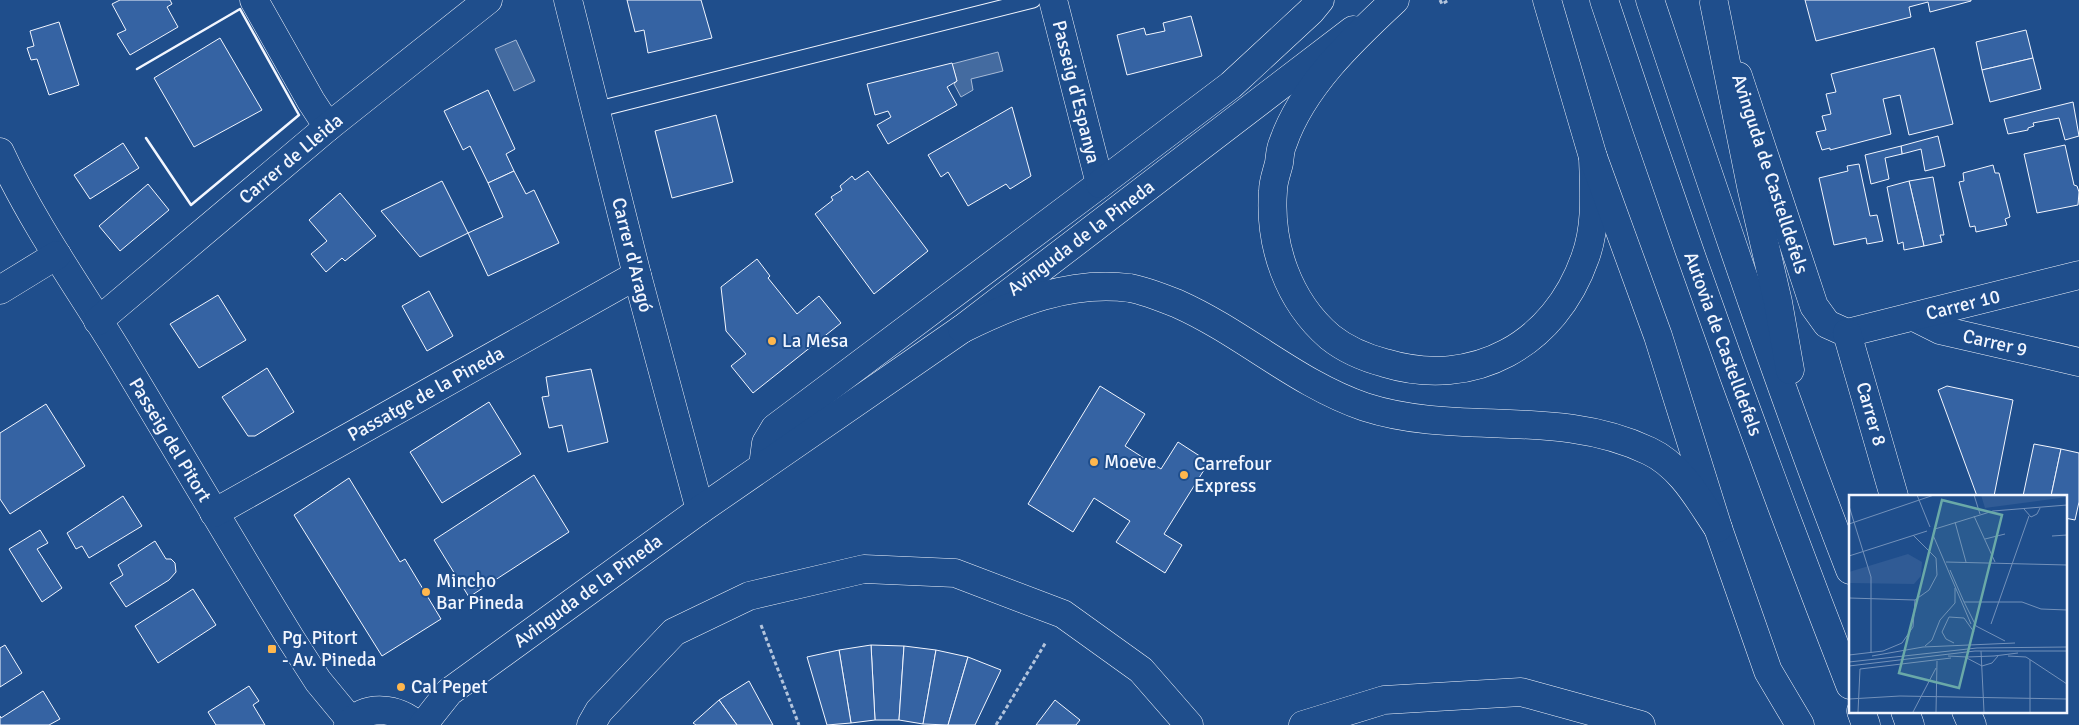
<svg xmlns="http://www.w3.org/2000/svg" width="2079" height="725" viewBox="0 0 2079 725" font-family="Signika,sans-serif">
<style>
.water{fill:#446ba0;stroke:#a8bbd7}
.building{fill:#3563a3;stroke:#f2f6ff}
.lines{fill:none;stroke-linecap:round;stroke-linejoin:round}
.service-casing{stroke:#f2f6ff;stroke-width:17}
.minor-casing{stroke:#f2f6ff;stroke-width:29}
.trunk-casing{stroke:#f2f6ff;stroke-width:29}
.path{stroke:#b3c4dc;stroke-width:3;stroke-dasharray:4 2.5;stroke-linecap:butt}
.service{stroke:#1f4e8c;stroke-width:15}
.minor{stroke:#1f4e8c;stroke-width:28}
.trunk{stroke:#1f4e8c;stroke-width:28}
.wall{stroke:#f2f6ff;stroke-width:2.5}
.poi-dot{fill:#ffb74d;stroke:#1f4e8c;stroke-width:2}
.labels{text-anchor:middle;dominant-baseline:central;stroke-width:4;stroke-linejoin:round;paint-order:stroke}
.street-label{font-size:19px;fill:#f2f6ff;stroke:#1f4e8c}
.poi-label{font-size:19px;fill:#f2f6ff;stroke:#1f4e8c;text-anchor:start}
.inset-road{fill:none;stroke:#7391ba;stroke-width:1}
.view{fill:#6aa9a8;fill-opacity:0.15;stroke:#6aa9a8;stroke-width:2.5}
.inset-edge{fill:none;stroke:#f2f6ff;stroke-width:2.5}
</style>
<rect width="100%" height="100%" fill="#1f4e8c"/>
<g class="water">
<path d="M 516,40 L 535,81 L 514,91 L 495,49 Z"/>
<path d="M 998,52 L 1003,71 L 971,79 L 973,90 L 961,97 L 954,84 L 957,81 L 952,64 Z"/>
</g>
<g class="building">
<path d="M 120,0 L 170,0 L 172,4 L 167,7 L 178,27 L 130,55 L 117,34 L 126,30 L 112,4 Z"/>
<path d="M 627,0 L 701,0 L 712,38 L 648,53 L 644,30 L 635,32 Z"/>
<path d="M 1805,0 L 1971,0 L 1971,1 L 1930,12 L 1928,2 L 1909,7 L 1911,17 L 1816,41 Z"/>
<path d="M 1191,16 L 1202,56 L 1127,75 L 1117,35 L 1144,28 L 1146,35 L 1165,31 L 1163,23 Z"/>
<path d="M 59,22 L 79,85 L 49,95 L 37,59 L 31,60 L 27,48 L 34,46 L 30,31 Z"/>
<path d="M 2026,30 L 2033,58 L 1982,70 L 1976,42 Z"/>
<path d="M 220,38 L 262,110 L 194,147 L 154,78 Z"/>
<path d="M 1934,48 L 1953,124 L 1909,135 L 1900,95 L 1883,99 L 1891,134 L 1830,150 L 1830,148 L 1822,150 L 1816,132 L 1826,130 L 1822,116 L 1831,114 L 1826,94 L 1836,92 L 1831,74 Z"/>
<path d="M 2033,58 L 2041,89 L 1990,102 L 1982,70 Z"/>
<path d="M 952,63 L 957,81 L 947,87 L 957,105 L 888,144 L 877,125 L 891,117 L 888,111 L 875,115 L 867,84 Z"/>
<path d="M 488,90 L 515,149 L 506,154 L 514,171 L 488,183 L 470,146 L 463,150 L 444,111 Z"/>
<path d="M 2073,102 L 2079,136 L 2065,140 L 2059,118 L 2033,123 L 2034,126 L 2028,128 L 2028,130 L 2008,134 L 2004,119 Z"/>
<path d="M 1012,107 L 1031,176 L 1010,189 L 1006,184 L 968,206 L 948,172 L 941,177 L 928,155 Z"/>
<path d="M 716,115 L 733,182 L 672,198 L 655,131 Z"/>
<path d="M 1938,136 L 1945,166 L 1925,171 L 1921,149 L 1902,154 L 1901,146 Z"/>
<path d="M 123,143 L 139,168 L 90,199 L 74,175 Z"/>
<path d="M 2065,145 L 2074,185 L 2077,186 L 2079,192 L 2078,205 L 2037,213 L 2024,154 Z"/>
<path d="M 1901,146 L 1902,154 L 1885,158 L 1889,179 L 1871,184 L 1865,155 Z"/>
<path d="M 1859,164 L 1870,216 L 1877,215 L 1883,241 L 1867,244 L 1866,238 L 1834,245 L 1819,178 L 1848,171 L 1847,166 Z"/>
<path d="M 1993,165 L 1995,173 L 1999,173 L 2010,217 L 2005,219 L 2007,225 L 1976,232 L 1975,226 L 1970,227 L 1959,182 L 1964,181 L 1963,173 Z"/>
<path d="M 514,171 L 526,194 L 534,190 L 559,243 L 488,276 L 468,233 L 503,217 L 488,183 Z"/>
<path d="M 868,171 L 928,251 L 874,294 L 815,214 L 833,200 L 831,197 L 842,190 L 840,186 L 852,176 L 855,180 Z"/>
<path d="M 1933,177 L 1944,235 L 1940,235 L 1942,242 L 1924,246 L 1909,181 Z"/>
<path d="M 442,181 L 468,233 L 420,257 L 381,211 Z"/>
<path d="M 1909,181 L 1924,246 L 1904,250 L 1903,242 L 1898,244 L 1887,187 Z"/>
<path d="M 148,184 L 169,210 L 120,251 L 99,226 Z"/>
<path d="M 340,193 L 376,236 L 345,261 L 342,258 L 326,272 L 311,254 L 327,241 L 309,220 Z"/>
<path d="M 757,259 L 770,276 L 768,278 L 797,314 L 819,296 L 841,323 L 753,393 L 731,366 L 746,354 L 726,331 L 721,287 Z"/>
<path d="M 429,291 L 453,336 L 427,351 L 402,306 Z"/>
<path d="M 218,295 L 246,340 L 199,368 L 170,324 Z"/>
<path d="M 267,368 L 294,412 L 255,436 L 248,436 L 222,397 Z"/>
<path d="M 591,369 L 608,442 L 568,452 L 562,425 L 549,428 L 542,397 L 549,396 L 546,377 Z"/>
<path d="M 1100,386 L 1145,414 L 1125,446 L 1161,469 L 1178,442 L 1209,462 L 1164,534 L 1182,545 L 1165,573 L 1116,542 L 1130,521 L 1094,498 L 1073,532 L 1028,504 Z"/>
<path d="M 1947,386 L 2013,400 L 1994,496 L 1977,496 L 1938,390 Z"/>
<path d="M 489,402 L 521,454 L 442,503 L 410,452 Z"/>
<path d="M 46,404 L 85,466 L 10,514 L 0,499 L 0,433 Z"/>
<path d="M 2034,444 L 2061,449 L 2051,496 L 2023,496 Z"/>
<path d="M 2061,449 L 2079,453 L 2079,502 L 2075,520 L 2065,518 L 2065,496 L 2051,496 Z"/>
<path d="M 534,475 L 569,532 L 469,597 L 434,540 Z"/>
<path d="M 349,478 L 400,562 L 405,559 L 441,619 L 382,656 L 294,515 Z"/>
<path d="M 123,496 L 142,526 L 89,558 L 82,546 L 76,549 L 67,533 Z"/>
<path d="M 40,530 L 48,543 L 37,549 L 62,588 L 42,602 L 9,549 Z"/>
<path d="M 155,541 L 166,559 L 171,559 L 175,563 L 176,572 L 169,580 L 126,607 L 110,583 L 123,575 L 118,565 Z"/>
<path d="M 193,589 L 216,625 L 158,663 L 135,626 Z"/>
<path d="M 5,645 L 22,673 L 0,687 L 0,648 Z"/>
<path d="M 871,645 L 904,646 L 899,720 L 875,720 Z"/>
<path d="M 871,645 L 875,720 L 851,723 L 839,650 Z"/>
<path d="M 904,646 L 936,650 L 923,724 L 899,720 Z"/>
<path d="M 839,650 L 851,723 L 827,725 L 807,657 Z"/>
<path d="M 936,650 L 968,657 L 948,725 L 923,724 Z"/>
<path d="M 968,657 L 1001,670 L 975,725 L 948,725 Z"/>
<path d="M 749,681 L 773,725 L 737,725 L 719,700 Z"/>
<path d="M 249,686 L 259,701 L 253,705 L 265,725 L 216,725 L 208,712 Z"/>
<path d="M 43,691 L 60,719 L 49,725 L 0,725 L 0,716 L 1,718 Z"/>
<path d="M 719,700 L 737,725 L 696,725 L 693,723 Z"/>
<path d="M 1055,700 L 1080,720 L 1076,725 L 1036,725 Z"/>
</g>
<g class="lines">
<g class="service-casing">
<path id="service" d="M 595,110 L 1033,0"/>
</g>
<g class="minor-casing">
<g id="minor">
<path d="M 254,0 L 311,101 L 328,127"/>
<path d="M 568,0 L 637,275 L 700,510"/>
<path d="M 1738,76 L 1814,306 L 1827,324 L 1847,333"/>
<path d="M 0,152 C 32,222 77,285 117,350 C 175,446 232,543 291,639 L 318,681 L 351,721"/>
<path d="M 0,290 L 57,255"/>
<path d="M 1914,317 L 1940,330 L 2079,362"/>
<path d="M 98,321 L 328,127 L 488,0"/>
<path d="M 1847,333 L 2079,275"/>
<path d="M 1847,333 L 1894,496"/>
<path d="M 763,466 L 766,443 L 775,428 L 1100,184 L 1053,0"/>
<path d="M 214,513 L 637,275"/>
<path d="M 1966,711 L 1972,725"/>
<path d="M 348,725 C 367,703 398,708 417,725"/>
<path d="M 423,725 L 449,692 L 700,510 L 962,329 L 1353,30"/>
<path d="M 591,725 L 599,711 L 674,632 L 749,596 L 864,569 L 955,573 L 1063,614 L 1141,670 L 1189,725"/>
<path d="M 1303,725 L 1384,700 L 1521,692 L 1641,725"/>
</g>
</g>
<g class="trunk-casing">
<g id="trunk">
<path d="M 1395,0 C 1353,39 1302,87 1283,143 C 1280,149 1280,156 1279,163 C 1277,172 1273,181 1273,191 C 1269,245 1288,301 1330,337 C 1345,349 1366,358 1385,363 C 1474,390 1555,344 1585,258 C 1597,226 1594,190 1593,157"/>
<path d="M 1547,0 L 1593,157 L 1658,336 L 1718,528 L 1768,671 L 1800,725"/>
<path d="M 1604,0 C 1680,230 1762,459 1850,685"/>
<path d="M 1650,0 C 1714,191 1777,382 1850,570"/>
<path d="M 1714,3 L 1751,186 L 1778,302 L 1790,370"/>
<path d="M 1100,184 L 1231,85 L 1311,11 L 1320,0"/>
<path d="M 962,329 C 1015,303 1070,280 1130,288 C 1146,291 1163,298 1178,304 C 1243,333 1297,384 1365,407 C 1458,437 1557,407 1649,451 C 1681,466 1699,500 1718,528"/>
<path d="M 1861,711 L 1866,725"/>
<path d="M 1905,711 L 1910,725"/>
</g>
</g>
<g class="path">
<path d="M 1440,0 L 1442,4 L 1449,0"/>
<path d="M 761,625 L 799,725"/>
<path d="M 996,725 L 1046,642"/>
</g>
<use href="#service" class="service"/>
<use href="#minor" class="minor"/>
<use href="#trunk" class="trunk"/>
<path class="wall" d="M 137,69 L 240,9 L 299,115 L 191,205 L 146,138"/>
</g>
<g class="poi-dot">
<circle cx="772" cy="341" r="5"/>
<circle cx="1094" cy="462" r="5"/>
<circle cx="1184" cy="475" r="5"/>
<circle cx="426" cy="592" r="5"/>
<rect x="267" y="644" width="10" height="10" rx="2.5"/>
<circle cx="401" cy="687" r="5"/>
</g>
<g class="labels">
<g class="street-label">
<text transform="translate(1076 92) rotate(76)">Passeig d'Espanya</text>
<text transform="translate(291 159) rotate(-40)">Carrer de Lleida</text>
<text transform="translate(1770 174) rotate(72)">Avinguda de Castelldefels</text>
<text transform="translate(1081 238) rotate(-37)">Avinguda de la Pineda</text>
<text transform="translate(632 255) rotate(76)">Carrer d'Aragó</text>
<text transform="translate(1963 305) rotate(-14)">Carrer 10</text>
<text transform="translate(1995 343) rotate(13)">Carrer 9</text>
<text transform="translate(1723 344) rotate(70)">Autovia de Castelldefels</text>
<text transform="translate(426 394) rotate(-29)">Passatge de la Pineda</text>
<text transform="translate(1871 414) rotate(74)">Carrer 8</text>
<text transform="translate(170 440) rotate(59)">Passeig del Pitort</text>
<text transform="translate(588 591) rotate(-36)">Avinguda de la Pineda</text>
</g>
<g class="poi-label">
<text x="782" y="341">La Mesa</text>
<text x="1104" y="462">Moeve</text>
<text x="1194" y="464">Carrefour<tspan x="1194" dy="22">Express</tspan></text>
<text x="436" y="581">Mincho<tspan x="436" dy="22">Bar Pineda</tspan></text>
<text x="282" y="638">Pg. Pitort<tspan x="282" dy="22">- Av. Pineda</tspan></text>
<text x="411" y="687">Cal Pepet</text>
</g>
</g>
<g transform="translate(1849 495)">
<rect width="218" height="218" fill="#1f4e8c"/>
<path d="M 132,0 L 217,0 L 218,2 L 136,13 ZM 59,59 L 73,67 L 72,81 L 65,89 L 0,88 L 0,77 Z" fill="#305b95"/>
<path class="inset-road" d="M 68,0 L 81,32M 125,0 L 131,19M 0,11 L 22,82 L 22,158M 175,14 L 182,22 L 188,19 L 191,13M 125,21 L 146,67M 106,27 L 117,67M 0,29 L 85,0M 86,34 L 144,16 L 218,10M 84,40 L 122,129M 203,41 L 218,40M 136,44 L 156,39M 0,61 L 78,36M 97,67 L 218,70M 101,75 L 115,107 L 173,107 L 192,114 L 218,115M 0,103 L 66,105 L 80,95 L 88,80 L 87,63 L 64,40M 115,107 L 127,131 L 156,146M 142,129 L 180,21M 105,148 L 97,144 L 93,137 L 100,122 L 115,123 L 125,137M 76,151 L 83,145 L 91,125 L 106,108 L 106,93M 132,156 L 135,217M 0,160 L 34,156 L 53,148 L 64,132 L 66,105M 23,161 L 74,152 L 166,148M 99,161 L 118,162M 145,161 L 169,158M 159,161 L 177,162 L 218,189M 116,162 L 133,171 L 143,168 L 149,161M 118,162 L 145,161M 0,167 L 128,153 L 218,152M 0,171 L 126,156 L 218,156M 0,204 L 51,201 L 218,204M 9,217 L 11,174 L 102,163M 64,217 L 87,173M 87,217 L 88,166M 181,217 L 181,165"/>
<path class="view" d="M 93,5 L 153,20 L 110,193 L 50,178 Z"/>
<rect width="218" height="218" class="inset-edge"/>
</g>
</svg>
